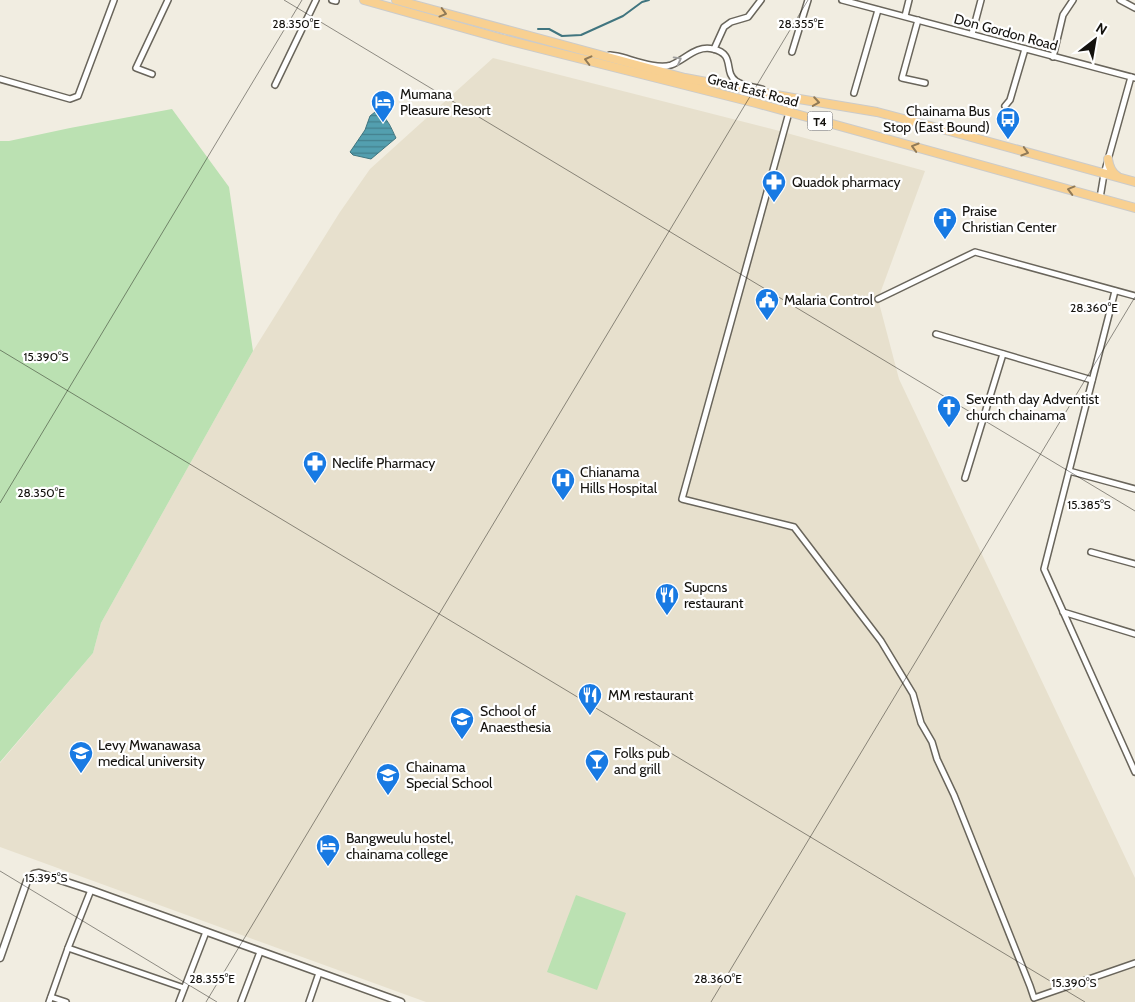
<svg xmlns="http://www.w3.org/2000/svg" width="1135" height="1002" viewBox="0 0 1135 1002" font-family="Cabin,sans-serif">
<style>
.built{fill:#e7e0cd}
.green{fill:#bbe1b2}
.water{fill:url(#water-rules);stroke:#40757f}
.lines{fill:none;stroke-linecap:round;stroke-linejoin:round}
.stream{stroke:#40757f;stroke-width:2}
.minor-casing{stroke:#69655b;stroke-width:8}
.tertiary-casing{stroke:#69655b;stroke-width:9}
.primary-casing{stroke:#cbcbca;stroke-width:10}
.minor{stroke:#fff;stroke-width:5}
.tertiary{stroke:#fff;stroke-width:6}
.primary{stroke:#f8d091;stroke-width:8}
.oneway{stroke:#917a56}
.oneway2{stroke:#a1a09f}
.ticks{fill:none;stroke:#14120e;stroke-width:1;stroke-opacity:0.45}
.labels{text-anchor:middle;dominant-baseline:central;stroke-width:4.5;stroke-linejoin:round;paint-order:stroke}
.shield{fill:#fff;stroke:#5a5956;stroke-width:1}
.shield-label{font-size:12px;font-weight:bold;fill:#14120e}
.street-label{font-size:14px;fill:#14120e;stroke:#fff}
.poi-label{font-size:14px;fill:#14120e;stroke:#fff;text-anchor:start}
.ticks-label{font-size:12px;text-anchor:middle;fill:#14120e;stroke:#fff;stroke-width:4.5;stroke-linejoin:round;paint-order:stroke}
</style>
<defs>
<pattern id="water-rules" width="6" height="5" patternUnits="userSpaceOnUse" patternTransform="scale(1.25)"><rect width="6" height="5" fill="#539faf"/><path d="M0 2.5h6" fill="none" stroke="#44808d"/></pattern>
</defs>
<rect width="100%" height="100%" fill="#f1ede1"/>
<path class="built" d="M 493,58 L 772,129 L 925,171 L 878,299 L 899,379 L 1135,878 L 1135,1002 L 426,1002 L 0,847 L 0,763 L 93,653 L 101,623 L 253,351 L 340,212 L 370,169 Z"/>
<g class="green">
<path d="M 172,109 L 229,187 L 253,351 L 101,623 L 93,653 L 0,762 L 0,141 L 9,141 L 70,128 Z"/>
<path d="M 576,895 L 626,913 L 597,990 L 547,972 Z"/>
</g>
<path class="water" d="M 375,112 C 387,115 391,128 396,138 L 371,159 L 353,155 L 350,152 L 365,130 L 370,116 Z"/>
<g class="lines">
<path class="stream" d="M 538,29 L 549,29 L 562,36 L 581,35 L 623,16 L 642,2 L 649,0"/>
<g class="minor-casing">
<g id="minor">
<path d="M 332,0 L 336,1 L 336,0"/>
<path d="M 842,0 L 1135,78"/>
<path d="M 1120,0 L 1135,8"/>
<path d="M 905,16 L 909,0"/>
<path d="M 918,20 L 902,78 L 925,83"/>
<path d="M 972,34 L 981,0"/>
<path d="M 714,49 L 724,27 L 731,22 L 748,17 L 761,0"/>
<path d="M 792,52 L 808,0"/>
<path d="M 610,55 L 617,56 C 631,59 657,70 671,65 C 686,59 696,45 713,49 C 736,54 723,72 736,81 C 743,86 755,87 762,89"/>
<path d="M 1053,57 L 1063,15 L 1073,0"/>
<path d="M 152,74 L 136,68 L 168,0"/>
<path d="M 0,79 L 70,99 L 78,96 L 114,0"/>
<path d="M 275,85 L 316,0"/>
<path d="M 854,93 L 878,10"/>
<path d="M 793,98 L 682,499 L 794,527 L 881,641 L 913,694 L 921,723 L 932,742 L 937,759 L 954,795 L 1030,986 L 1034,998 L 1135,963"/>
<path d="M 1005,106 L 1010,100 L 1025,49"/>
<path d="M 1100,198 L 1104,174 L 1131,77"/>
<path d="M 1115,291 L 1044,569 L 1135,772"/>
<path d="M 878,299 L 975,252 L 1135,296"/>
<path d="M 936,334 L 1092,380"/>
<path d="M 1069,471 L 1135,489"/>
<path d="M 965,478 L 1003,354"/>
<path d="M 1091,552 L 1135,564"/>
<path d="M 1063,612 L 1135,634"/>
<path d="M 68,948 L 184,988"/>
<path d="M 51,997 L 66,1002"/>
<path d="M 49,1002 L 68,948 L 91,890"/>
<path d="M 179,1002 L 206,932"/>
<path d="M 241,1002 L 260,952"/>
<path d="M 309,1002 L 319,973"/>
</g>
</g>
<g class="tertiary-casing">
<path id="tertiary" d="M 0,958 L 27,881 L 34,874 L 39,873 L 91,890 L 401,1002"/>
</g>
<g class="primary-casing">
<g id="primary">
<path d="M 364,0 L 503,39 L 756,103 L 865,133 L 1135,208"/>
<path d="M 396,0 L 685,78 L 793,98 L 877,112 L 953,132 L 1135,182"/>
<path d="M 1108,159 C 1109,166 1111,172 1117,176"/>
</g>
</g>
<use href="#minor" class="minor"/>
<use href="#tertiary" class="tertiary"/>
<use href="#primary" class="primary"/>
</g>
<defs><path id="oneway-chevron" d="M-2-3.5L2.5 0L-2 3.5" fill="none" stroke-width="1.6" stroke-linecap="round" stroke-linejoin="round" transform="scale(1.25)"/></defs>
<g class="oneway">
<use href="#oneway-chevron" transform="translate(443 13) rotate(15)"/>
<use href="#oneway-chevron" transform="translate(588 60) rotate(-166)"/>
<use href="#oneway-chevron" transform="translate(816 102) rotate(9)"/>
<use href="#oneway-chevron" transform="translate(915 147) rotate(-164)"/>
<use href="#oneway-chevron" transform="translate(1025 152) rotate(16)"/>
<use href="#oneway-chevron" transform="translate(1071 190) rotate(-165)"/>
</g>
<use class="oneway2" href="#oneway-chevron" transform="translate(678 60) rotate(-29)"/>
<path class="ticks" d="M 284,0 L 1135,511M 0,350 L 1085,1002M 0,503 L 302,0M 0,871 L 217,1002M 206,1002 L 808,0M 711,1002 L 1135,297"/>
<defs>
<g id="hotel-pin" transform="scale(1.25)"><path d="M0 17L-7.5 6A9.5 9.5 0 1 1 7.5 6Z" fill="#187ae3" stroke="#fff"/><path d="M-6-4.5h1.5V1H6V5H4.5V3h-9V5H-6ZM-4 0a1.8 1.8 0 1 1 3.6 0ZM.5 0V-2.5h3Q6-2.5 6 0Z" fill="#fff"/></g>
<g id="bus-pin" transform="scale(1.25)"><path d="M0 17L-7.5 6A9.5 9.5 0 1 1 7.5 6Z" fill="#187ae3" stroke="#fff"/><path d="M-5-6H5V4H4V6H2V4H-2V6H-4V4H-5ZM-3.5-4V0h7V-4ZM-3.5 1.2v1.5H-2V1.2ZM2 1.2v1.5H3.5V1.2Z" fill="#fff"/></g>
<g id="pharmacy-pin" transform="scale(1.25)"><path d="M0 17L-7.5 6A9.5 9.5 0 1 1 7.5 6Z" fill="#187ae3" stroke="#fff"/><path d="M-2-6h4v4h4v4h-4v4h-4v-4h-4v-4h4Z" fill="#fff"/></g>
<g id="church-pin" transform="scale(1.25)"><path d="M0 17L-7.5 6A9.5 9.5 0 1 1 7.5 6Z" fill="#187ae3" stroke="#fff"/><path d="M-1.2-6h2.4v3.5h3.3v2.4h-3.3V6h-2.4V-.1h-3.3v-2.4h3.3Z" fill="#fff"/></g>
<g id="civic-pin" transform="scale(1.25)"><path d="M0 17L-7.5 6A9.5 9.5 0 1 1 7.5 6Z" fill="#187ae3" stroke="#fff"/><path d="M-.6-6.5H3V-4.5H.6V-3L4-1V1h2V6H-6V1h2V-1L-.6-3ZM-1.2 2.5V6h2.4V2.5Z" fill="#fff"/></g>
<g id="hospital-pin" transform="scale(1.25)"><path d="M0 17L-7.5 6A9.5 9.5 0 1 1 7.5 6Z" fill="#187ae3" stroke="#fff"/><path d="M-5-5h3v3.5h4V-5h3V5h-3V1.5h-4V5h-3Z" fill="#fff"/></g>
<g id="restaurant-pin" transform="scale(1.25)"><path d="M0 17L-7.5 6A9.5 9.5 0 1 1 7.5 6Z" fill="#187ae3" stroke="#fff"/><path d="M-5-6h1v4h1v-4h1v4h1v-4h1v5L-1.5 .5V6h-2V.5L-5-1ZM5-6V6H3V1.5H1.5Q1.5-4 5-6Z" fill="#fff"/></g>
<g id="university-pin" transform="scale(1.25)"><path d="M0 17L-7.5 6A9.5 9.5 0 1 1 7.5 6Z" fill="#187ae3" stroke="#fff"/><path d="M0-5L7-2L0 1L-7-2ZM-4 1L0 2.5L4 1V4Q0 6-4 4Z" fill="#fff"/></g>
<g id="school-pin" transform="scale(1.25)"><path d="M0 17L-7.5 6A9.5 9.5 0 1 1 7.5 6Z" fill="#187ae3" stroke="#fff"/><path d="M0-5L7-2L0 1L-7-2ZM-4 1L0 2.5L4 1V4Q0 6-4 4Z" fill="#fff"/></g>
<g id="bar-pin" transform="scale(1.25)"><path d="M0 17L-7.5 6A9.5 9.5 0 1 1 7.5 6Z" fill="#187ae3" stroke="#fff"/><path d="M-6-5H6L.8 .8V4.5H3.5V6h-7V4.5H-.8V.8Z" fill="#fff"/></g>
</defs>
<g fill-rule="evenodd">
<use href="#hotel-pin" x="383" y="102"/>
<use href="#bus-pin" x="1008" y="119"/>
<use href="#pharmacy-pin" x="774" y="182"/>
<use href="#church-pin" x="945" y="219"/>
<use href="#civic-pin" x="767" y="300"/>
<use href="#church-pin" x="949" y="407"/>
<use href="#pharmacy-pin" x="315" y="463"/>
<use href="#hospital-pin" x="563" y="480"/>
<use href="#restaurant-pin" x="667" y="595"/>
<use href="#restaurant-pin" x="590" y="695"/>
<use href="#university-pin" x="462" y="719"/>
<use href="#school-pin" x="81" y="753"/>
<use href="#bar-pin" x="597" y="761"/>
<use href="#school-pin" x="388" y="775"/>
<use href="#hotel-pin" x="328" y="846"/>
</g>
<g class="labels">
<rect class="shield" x="807.5" y="111.5" width="25" height="19" rx="4"/>
<g class="shield-label">
<text x="820" y="121">T4</text>
</g>
<g class="street-label">
<text transform="translate(1006 32) rotate(15)">Don Gordon Road</text>
<text transform="translate(753 90) rotate(15)">Great East Road</text>
</g>
<g class="poi-label">
<text x="400" y="94">Mumana<tspan x="400" dy="16">Pleasure Resort</tspan></text>
<text x="990" y="111" text-anchor="end">Chainama Bus<tspan x="990" dy="16">Stop (East Bound)</tspan></text>
<text x="792" y="182">Quadok pharmacy</text>
<text x="962" y="211">Praise<tspan x="962" dy="16">Christian Center</tspan></text>
<text x="784" y="300">Malaria Control</text>
<text x="966" y="399">Seventh day Adventist<tspan x="966" dy="16">church chainama</tspan></text>
<text x="332" y="463">Neclife Pharmacy</text>
<text x="580" y="472">Chianama<tspan x="580" dy="16">Hills Hospital</tspan></text>
<text x="684" y="587">Supcns<tspan x="684" dy="16">restaurant</tspan></text>
<text x="608" y="695">MM restaurant</text>
<text x="480" y="711">School of<tspan x="480" dy="16">Anaesthesia</tspan></text>
<text x="98" y="745">Levy Mwanawasa<tspan x="98" dy="16">medical university</tspan></text>
<text x="614" y="753">Folks pub<tspan x="614" dy="16">and grill</tspan></text>
<text x="406" y="767">Chainama<tspan x="406" dy="16">Special School</tspan></text>
<text x="346" y="838">Bangweulu hostel,<tspan x="346" dy="16">chainama college</tspan></text>
</g>
</g>
<g class="ticks-label">
<text x="296" y="28">28.350°E</text>
<text x="801" y="28">28.355°E</text>
<text x="1094" y="312">28.360°E</text>
<text x="46" y="361">15.390°S</text>
<text x="41" y="497">28.350°E</text>
<text x="1089" y="509">15.385°S</text>
<text x="46" y="882">15.395°S</text>
<text x="212" y="983">28.355°E</text>
<text x="718" y="983">28.360°E</text>
<text x="1074" y="987">15.390°S</text>
</g>
<g transform="translate(1095 40) rotate(31)" stroke="#ffffff" stroke-width="4" paint-order="stroke">
<path d="M0-4L9 19L0 12L-9 19Z" fill="#14120e"/>
<text y="-8" font-size="14" font-weight="bold" text-anchor="middle" fill="#14120e">N</text>
</g>
</svg>
